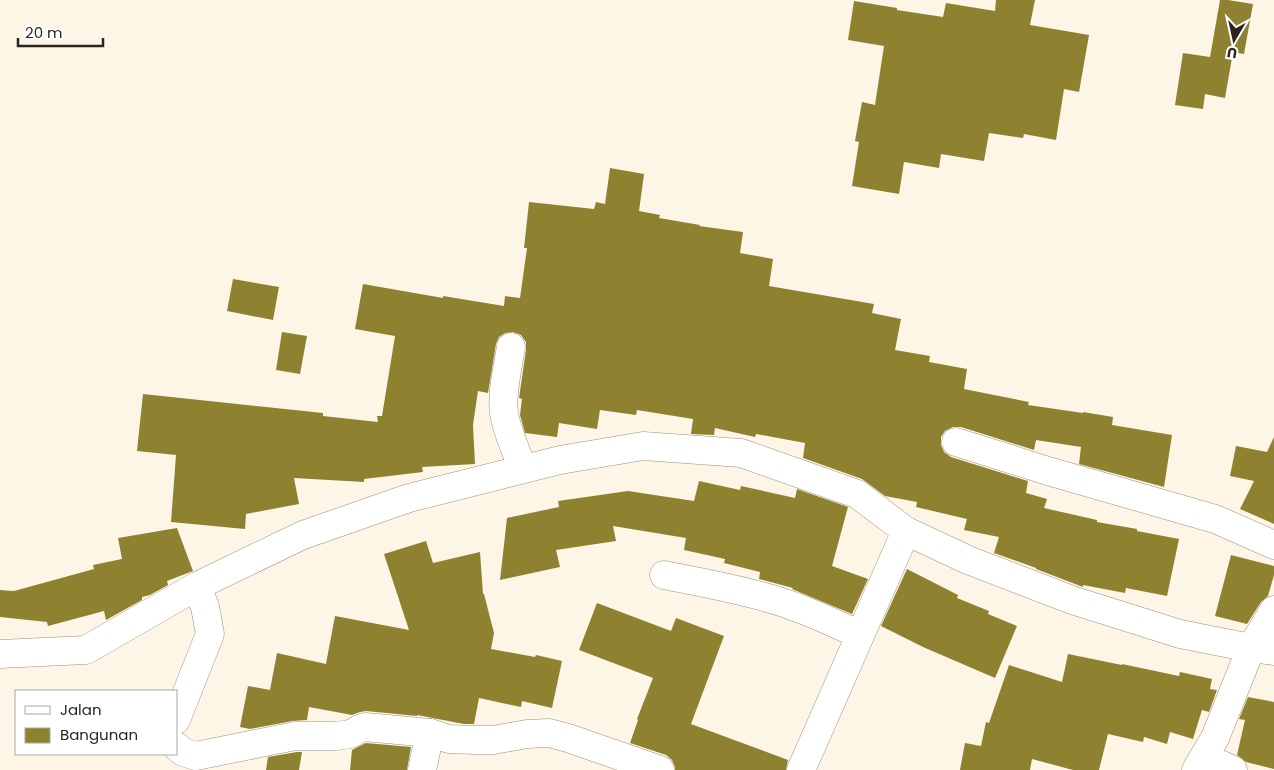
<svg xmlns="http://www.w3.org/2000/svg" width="1274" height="770" viewBox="0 0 1274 770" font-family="Poppins,sans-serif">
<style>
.building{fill:#8e8231}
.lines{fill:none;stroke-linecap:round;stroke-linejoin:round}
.street-casing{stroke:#9e917b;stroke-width:29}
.street{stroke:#fff;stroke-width:28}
</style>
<rect width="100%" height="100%" fill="#fdf5e6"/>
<g class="building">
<path d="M 996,0 L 1035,0 L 1030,25 L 1089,35 L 1079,92 L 1064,89 L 1056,140 L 1024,134 L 1023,138 L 989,133 L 984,161 L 941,154 L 939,168 L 904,162 L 899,194 L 852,186 L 859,142 L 855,141 L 862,102 L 875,105 L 884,46 L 848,40 L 854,1 L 897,8 L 897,10 L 943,17 L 946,3 L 995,11 Z"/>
<path d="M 1220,0 L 1228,0 L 1253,4 L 1244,54 L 1233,52 L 1225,98 L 1205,94 L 1203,109 L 1175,105 L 1183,53 L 1210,57 Z"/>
<path d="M 610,168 L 644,174 L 639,211 L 660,215 L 659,218 L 700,225 L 699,226 L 743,232 L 740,253 L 773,259 L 769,286 L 874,304 L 872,313 L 901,319 L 895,350 L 930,356 L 929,362 L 967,369 L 964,389 L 1029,402 L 1028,405 L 1083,413 L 1083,412 L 1113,417 L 1112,425 L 1172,435 L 1164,487 L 1079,464 L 1081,447 L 1036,440 L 1034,450 L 961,427 L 953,427 L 945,431 L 941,437 L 941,445 L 944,452 L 951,457 L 1028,481 L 1026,493 L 1047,499 L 1044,508 L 1097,520 L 1097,522 L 1137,529 L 1137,531 L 1179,539 L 1167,596 L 1126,588 L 1125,593 L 1083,585 L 1083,587 L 1036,569 L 1036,568 L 994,553 L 999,537 L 964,530 L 967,519 L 916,507 L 917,502 L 885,496 L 862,479 L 803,458 L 805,443 L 756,434 L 755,437 L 715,428 L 714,435 L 691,434 L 693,419 L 637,410 L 636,415 L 600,410 L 597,429 L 559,423 L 557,437 L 525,433 L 520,415 L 522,399 L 519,398 L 526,350 L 526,342 L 521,335 L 513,332 L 505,333 L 499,337 L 496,344 L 488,393 L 478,391 L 473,425 L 475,464 L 422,467 L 423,472 L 364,479 L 364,482 L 294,478 L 299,504 L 246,514 L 245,529 L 171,522 L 176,455 L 137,451 L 143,394 L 323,413 L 323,416 L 378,422 L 377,416 L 382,416 L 395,336 L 355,329 L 363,284 L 443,298 L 443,296 L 504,306 L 505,296 L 520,298 L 527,248 L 524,248 L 529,202 L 594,209 L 596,202 L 605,204 Z"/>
<path d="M 233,279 L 279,287 L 273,320 L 227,311 Z"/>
<path d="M 282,332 L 307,336 L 300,374 L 276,370 Z"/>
<path d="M 1274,437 L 1274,524 L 1240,509 L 1254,481 L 1230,476 L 1236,446 L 1267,452 Z"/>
<path d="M 699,481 L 740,490 L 741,486 L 795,498 L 797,489 L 848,507 L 832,566 L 868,579 L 852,614 L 792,589 L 793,588 L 759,579 L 760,572 L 724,563 L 725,559 L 684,550 L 686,538 L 613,526 L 616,541 L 556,550 L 560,567 L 500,580 L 507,518 L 559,507 L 558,501 L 628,491 L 694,501 Z"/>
<path d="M 177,528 L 193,571 L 167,581 L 168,585 L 150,595 L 142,597 L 142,600 L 106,620 L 104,611 L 48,626 L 47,622 L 0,617 L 0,590 L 14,591 L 94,569 L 93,565 L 122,559 L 118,538 Z"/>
<path d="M 426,541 L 433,563 L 480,552 L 483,594 L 484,594 L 494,633 L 491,649 L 535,657 L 536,655 L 562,661 L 552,708 L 522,701 L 521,707 L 479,698 L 474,724 L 464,724 L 417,715 L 417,716 L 366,711 L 360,712 L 352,715 L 309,707 L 307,720 L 292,721 L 250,729 L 240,727 L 248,686 L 270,690 L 277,653 L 326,664 L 335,616 L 409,630 L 384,554 Z"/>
<path d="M 1231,555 L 1274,566 L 1274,575 L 1268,596 L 1261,602 L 1247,624 L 1215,616 Z"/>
<path d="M 907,569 L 958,595 L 957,598 L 989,611 L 988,614 L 1017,626 L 995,678 L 923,647 L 881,626 Z"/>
<path d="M 597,603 L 671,631 L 676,618 L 724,636 L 691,724 L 788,760 L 786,770 L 675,770 L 675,767 L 672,760 L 666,755 L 630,743 L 638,720 L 637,719 L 653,678 L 579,650 Z"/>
<path d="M 1068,654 L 1122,665 L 1122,664 L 1179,676 L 1180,672 L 1212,679 L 1210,689 L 1217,690 L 1209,712 L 1202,710 L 1193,739 L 1170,732 L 1167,744 L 1144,737 L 1143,742 L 1108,734 L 1099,770 L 1073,770 L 1032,759 L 1030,770 L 960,770 L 965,743 L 981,746 L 986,722 L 989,723 L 1009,665 L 1062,682 Z"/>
<path d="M 1248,697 L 1274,702 L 1274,769 L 1246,762 L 1237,755 L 1245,720 L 1239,719 Z"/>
<path d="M 366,743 L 411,747 L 407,770 L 350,770 L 352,750 Z"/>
<path d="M 297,752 L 302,752 L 299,770 L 266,770 L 268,757 Z"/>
</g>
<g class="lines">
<g class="street-casing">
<g id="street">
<path d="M 511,347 C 508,366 501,396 504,413 C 507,432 516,451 523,469"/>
<path d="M 956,442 L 1048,471 L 1215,519 L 1274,545"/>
<path d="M 664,575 C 699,582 734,588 768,598 C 800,607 830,621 860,635"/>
<path d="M 0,654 L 86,650 L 197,586 L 303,535 L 409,498 L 560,460 L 643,446 L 741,453 L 857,494 L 906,531 L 968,560 L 1072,600 L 1180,634 L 1251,648 L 1274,651"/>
<path d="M 176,720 L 210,634 L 205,607 L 197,586"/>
<path d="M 176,746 L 183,752 L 196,756 L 295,736 L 336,736 L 351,734 L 359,729 L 365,727 L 430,733 L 449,739 L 474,740 L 494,740 L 527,734 L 549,733 L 568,738 L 660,770"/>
<path d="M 1204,757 L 1233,770"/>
<path d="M 422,770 L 430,733"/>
<path d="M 801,770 L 906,531"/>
<path d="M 1196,770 L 1215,738 L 1251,648 L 1274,610"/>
</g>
</g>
<use href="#street" class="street"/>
</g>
<rect x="15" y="690" width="162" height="65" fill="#ffffff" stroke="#aaa8a5"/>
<rect x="25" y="706" width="25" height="8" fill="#ffffff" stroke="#aaa8a5"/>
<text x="60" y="715" font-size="15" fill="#2b261d">Jalan</text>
<rect x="25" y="728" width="25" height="15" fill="#8e8231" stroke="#aaa8a5"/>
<text x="60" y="740" font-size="15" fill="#2b261d">Bangunan</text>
<g transform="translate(1234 40) rotate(189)" stroke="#ffffff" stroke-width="4" paint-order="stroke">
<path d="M0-4L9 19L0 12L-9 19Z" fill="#2b261d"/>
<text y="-8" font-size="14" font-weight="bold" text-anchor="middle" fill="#2b261d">U</text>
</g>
<path d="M18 38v8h85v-8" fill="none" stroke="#2b261d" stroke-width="2.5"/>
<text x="25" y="38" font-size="15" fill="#2b261d" stroke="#ffffff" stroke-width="4" paint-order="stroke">20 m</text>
</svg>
